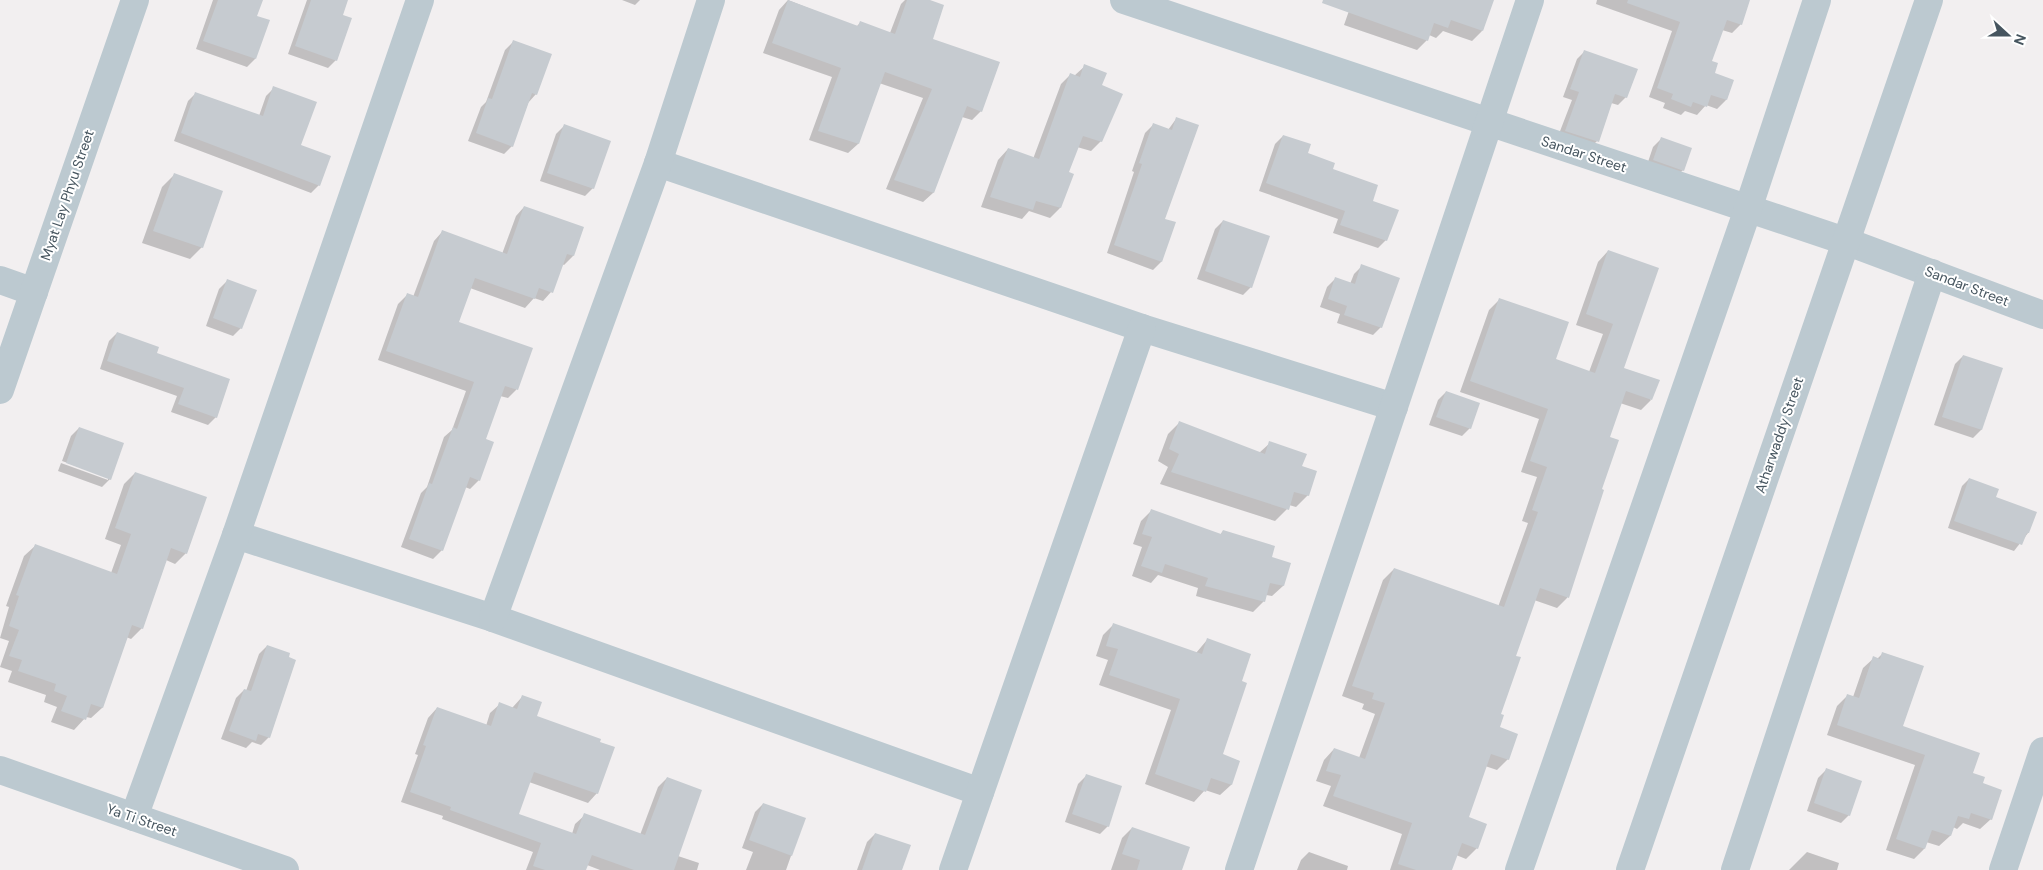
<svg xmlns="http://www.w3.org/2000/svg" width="2043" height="870" viewBox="0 0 2043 870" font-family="'DM Sans',sans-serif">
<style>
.shadow{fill:#0003}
.building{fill:#c6cbd0}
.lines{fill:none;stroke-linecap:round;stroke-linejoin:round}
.minor{stroke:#bcc9d0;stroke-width:28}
.labels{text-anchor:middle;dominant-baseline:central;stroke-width:4;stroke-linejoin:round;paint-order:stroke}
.street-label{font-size:14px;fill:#46555f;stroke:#fff}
</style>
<rect width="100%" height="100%" fill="#f2eff0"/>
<g class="shadow">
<path d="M 213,0 L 262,0 L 256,17 L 255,59 L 247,67 L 196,49 Z"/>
<path d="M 307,0 L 347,0 L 341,15 L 336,60 L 328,68 L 288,54 Z"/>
<path d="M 622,0 L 640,0 L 635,5 Z"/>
<path d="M 788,0 L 856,27 L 860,23 L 890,33 L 901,4 L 905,0 L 926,0 L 931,40 L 981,111 L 972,120 L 962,117 L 933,193 L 923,202 L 886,189 L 923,98 L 879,83 L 858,144 L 848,153 L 809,140 L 832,77 L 763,53 L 779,10 Z"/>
<path d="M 1337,0 L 1481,0 L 1482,31 L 1472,41 L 1443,31 L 1436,38 L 1429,35 L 1427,40 L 1417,50 L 1344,25 L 1351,5 Z"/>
<path d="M 1597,0 L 1749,0 L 1741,24 L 1732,33 L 1722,30 L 1710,62 L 1713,74 L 1732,81 L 1726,100 L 1717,109 L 1706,105 L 1697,115 L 1685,111 L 1681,115 L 1663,108 L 1665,103 L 1649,97 L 1672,31 L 1596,4 Z"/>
<path d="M 513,42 L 536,94 L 528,103 L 512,146 L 504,154 L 468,141 L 481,107 L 486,102 L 505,50 Z"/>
<path d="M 1585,51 L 1626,97 L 1618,105 L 1611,103 L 1597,141 L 1589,149 L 1557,139 L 1572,100 L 1563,97 L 1577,59 Z"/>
<path d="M 1085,66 L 1101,86 L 1101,141 L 1091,151 L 1077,147 L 1067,173 L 1060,208 L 1050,218 L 1029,211 L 1022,219 L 981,207 L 998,160 L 1008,149 L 1033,159 L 1061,84 L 1071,74 L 1074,76 Z"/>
<path d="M 274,88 L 319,185 L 311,193 L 174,141 L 188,101 L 196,93 L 259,116 L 266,96 Z"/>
<path d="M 1176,119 L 1163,220 L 1174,223 L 1161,262 L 1153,270 L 1107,253 L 1134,172 L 1132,171 L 1145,133 L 1153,125 L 1168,130 Z"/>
<path d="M 564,126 L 593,188 L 585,196 L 540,181 L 556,134 Z"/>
<path d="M 1283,136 L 1306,154 L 1331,170 L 1371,201 L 1386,240 L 1378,248 L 1333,233 L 1338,219 L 1259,191 L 1275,144 Z"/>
<path d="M 1661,139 L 1683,170 L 1675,178 L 1646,168 L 1653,147 Z"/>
<path d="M 174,175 L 202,247 L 190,259 L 142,243 L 162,187 Z"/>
<path d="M 524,207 L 583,228 L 573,256 L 564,265 L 562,264 L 551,292 L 543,301 L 534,298 L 525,308 L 470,288 L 458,323 L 531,349 L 516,390 L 508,398 L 500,396 L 485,440 L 479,480 L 470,489 L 465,487 L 442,550 L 433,559 L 401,547 L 421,493 L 427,487 L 444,437 L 452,430 L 466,391 L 378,360 L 398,304 L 407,295 L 413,297 L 434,241 L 442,232 L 502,254 L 516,216 Z"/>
<path d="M 1223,221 L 1251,287 L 1243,295 L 1197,279 L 1215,229 Z"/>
<path d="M 1608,251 L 1622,369 L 1651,400 L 1641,410 L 1620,403 L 1608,438 L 1600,490 L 1602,491 L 1567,598 L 1557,608 L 1534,600 L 1515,656 L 1499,715 L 1498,728 L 1508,759 L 1497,770 L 1485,766 L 1467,818 L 1477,848 L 1466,859 L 1456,855 L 1451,870 L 1390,870 L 1402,834 L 1323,806 L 1331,786 L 1316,781 L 1324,760 L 1334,749 L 1359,758 L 1375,714 L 1362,709 L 1364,704 L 1342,696 L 1383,580 L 1394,569 L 1498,607 L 1528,523 L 1522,521 L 1537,477 L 1521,472 L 1539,419 L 1460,392 L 1489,310 L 1500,299 L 1554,359 L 1589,372 L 1603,334 L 1576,325 L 1598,262 Z"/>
<path d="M 1362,266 L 1381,327 L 1373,335 L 1337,323 L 1340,314 L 1320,307 L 1327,287 L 1335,279 L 1350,284 L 1354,274 Z"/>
<path d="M 227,281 L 241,328 L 233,336 L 206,326 L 219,289 Z"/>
<path d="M 117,333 L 155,354 L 216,417 L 208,425 L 171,412 L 177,396 L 100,369 L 109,341 Z"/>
<path d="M 1963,356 L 2002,369 L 1981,430 L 1973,438 L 1934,425 L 1955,364 Z"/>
<path d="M 1446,392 L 1470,428 L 1462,436 L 1429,425 L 1438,400 Z"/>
<path d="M 1179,423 L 1259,453 L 1270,443 L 1300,467 L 1308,495 L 1296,507 L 1289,505 L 1287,509 L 1275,521 L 1160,484 L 1168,467 L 1158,461 L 1168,434 Z"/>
<path d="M 79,428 L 110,479 L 102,487 L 58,471 L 61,463 L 108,480 L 108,477 L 62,461 L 71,436 Z"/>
<path d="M 135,473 L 186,553 L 175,564 L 166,560 L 142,628 L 131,639 L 126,637 L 102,708 L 91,718 L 86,717 L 74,730 L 51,722 L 57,707 L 44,702 L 46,695 L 8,682 L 12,671 L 0,667 L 9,641 L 0,638 L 9,607 L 6,606 L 24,556 L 35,546 L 111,573 L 121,545 L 105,539 L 124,484 Z"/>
<path d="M 1969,479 L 1995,498 L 2028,533 L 2014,551 L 1948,528 L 1962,486 Z"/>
<path d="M 1151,511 L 1220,535 L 1223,531 L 1271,558 L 1289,564 L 1283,586 L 1272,596 L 1266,595 L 1264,601 L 1253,612 L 1196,596 L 1198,588 L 1158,575 L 1151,583 L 1132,576 L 1142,547 L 1133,544 L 1141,521 Z"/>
<path d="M 1113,625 L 1196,653 L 1207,640 L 1240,682 L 1221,755 L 1239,761 L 1231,785 L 1220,795 L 1205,790 L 1194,802 L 1145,784 L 1171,710 L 1099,685 L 1108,660 L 1096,656 L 1103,635 Z"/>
<path d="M 267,646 L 269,737 L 261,745 L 252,742 L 246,748 L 221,739 L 236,698 L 244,690 L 246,691 L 259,654 Z"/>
<path d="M 1883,653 L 1902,727 L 1971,774 L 1991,819 L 1980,829 L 1963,823 L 1957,829 L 1953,827 L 1950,836 L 1939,846 L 1926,842 L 1924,849 L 1914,859 L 1886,850 L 1915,765 L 1827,735 L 1837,706 L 1848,695 L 1853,697 L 1863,668 L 1874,658 L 1877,659 Z"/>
<path d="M 522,697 L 536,717 L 597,793 L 588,803 L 529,782 L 517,815 L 572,834 L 575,824 L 585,815 L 640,835 L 658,787 L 667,778 L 678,856 L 699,863 L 697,870 L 600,870 L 587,865 L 585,870 L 526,870 L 533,852 L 442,819 L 443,816 L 401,802 L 418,755 L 415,754 L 428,718 L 437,708 L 486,726 L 490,713 L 500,704 L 512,708 Z"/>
<path d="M 1826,770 L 1849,815 L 1841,823 L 1807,811 L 1818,778 Z"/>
<path d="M 1086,776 L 1108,826 L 1100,834 L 1065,822 L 1078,784 Z"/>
<path d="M 763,804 L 804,819 L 786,870 L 746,870 L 753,852 L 742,848 L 755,812 Z"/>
<path d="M 1132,828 L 1181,870 L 1111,870 L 1122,838 Z"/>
<path d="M 875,834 L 901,870 L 857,870 L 867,842 Z"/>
<path d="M 1309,852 L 1348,866 L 1347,870 L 1297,870 L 1301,860 Z"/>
<path d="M 1807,852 L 1839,863 L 1837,870 L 1789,870 Z"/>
</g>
<g class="building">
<path d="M 218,0 L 263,0 L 257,16 L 270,20 L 256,59 L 203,41 Z"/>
<path d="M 311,0 L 348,0 L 343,15 L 352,18 L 337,61 L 295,46 Z"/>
<path d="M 788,0 L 858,26 L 860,21 L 895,34 L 907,0 L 930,0 L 944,5 L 933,39 L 1000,62 L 982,112 L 967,106 L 934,193 L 894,180 L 932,89 L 885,72 L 859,144 L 818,131 L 841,68 L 772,43 Z"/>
<path d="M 1323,0 L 1494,0 L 1483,31 L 1451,20 L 1448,28 L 1434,23 L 1428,41 L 1322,3 Z"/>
<path d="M 1628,0 L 1750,0 L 1742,25 L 1727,20 L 1712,61 L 1718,63 L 1715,73 L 1734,80 L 1727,100 L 1711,95 L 1707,107 L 1693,102 L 1691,107 L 1671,99 L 1673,94 L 1657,88 L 1680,22 L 1627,3 Z"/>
<path d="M 513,40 L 552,54 L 537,95 L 532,93 L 513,147 L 476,133 L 488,98 L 492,99 Z"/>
<path d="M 1584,50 L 1638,69 L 1627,98 L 1615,94 L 1599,142 L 1565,131 L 1579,92 L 1570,89 Z"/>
<path d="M 1084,64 L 1107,73 L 1102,85 L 1123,94 L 1102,142 L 1083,136 L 1069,172 L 1074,174 L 1061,208 L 1036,201 L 1033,210 L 990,197 L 1008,148 L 1039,159 L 1070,73 L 1080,77 Z"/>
<path d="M 273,86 L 317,102 L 301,145 L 331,156 L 320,186 L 181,133 L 195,92 L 263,116 Z"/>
<path d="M 1176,117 L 1199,125 L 1165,219 L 1176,222 L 1162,262 L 1114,245 L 1142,164 L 1139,163 L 1153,123 L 1172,130 Z"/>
<path d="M 564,124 L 611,141 L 594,189 L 547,173 Z"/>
<path d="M 1283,135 L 1311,144 L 1308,153 L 1335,163 L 1333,169 L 1378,185 L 1373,201 L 1399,210 L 1387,241 L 1340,225 L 1345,211 L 1266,183 Z"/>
<path d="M 1661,137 L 1692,148 L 1684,171 L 1653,160 Z"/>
<path d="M 174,173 L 223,191 L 203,248 L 153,231 Z"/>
<path d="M 524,206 L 584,227 L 574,256 L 567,254 L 553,293 L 539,288 L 535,299 L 475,278 L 459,322 L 533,348 L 518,390 L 505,386 L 486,439 L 494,442 L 480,481 L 470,477 L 443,551 L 409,539 L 429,483 L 432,484 L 453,427 L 457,429 L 474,382 L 386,351 L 407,293 L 418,297 L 442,230 L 507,254 Z"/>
<path d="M 1223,220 L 1270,236 L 1252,288 L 1205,271 Z"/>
<path d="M 1608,250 L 1659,268 L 1624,368 L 1660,380 L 1652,400 L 1626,391 L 1610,437 L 1619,440 L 1602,489 L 1604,490 L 1569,598 L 1540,588 L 1516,656 L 1521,657 L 1501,714 L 1504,715 L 1500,727 L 1518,734 L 1509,760 L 1491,754 L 1469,817 L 1487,824 L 1478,849 L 1462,843 L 1452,870 L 1416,870 L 1398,864 L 1412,823 L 1333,796 L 1341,775 L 1326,771 L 1334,748 L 1365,759 L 1385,703 L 1372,699 L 1374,693 L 1352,686 L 1394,568 L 1504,607 L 1538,512 L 1532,510 L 1547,467 L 1530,461 L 1548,409 L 1470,381 L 1499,298 L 1569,322 L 1556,359 L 1595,373 L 1613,324 L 1586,314 Z"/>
<path d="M 1361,264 L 1400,278 L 1382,328 L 1344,315 L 1347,306 L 1328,299 L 1335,277 L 1355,284 Z"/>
<path d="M 227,279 L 257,290 L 242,329 L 213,318 Z"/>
<path d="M 117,332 L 159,347 L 157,353 L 230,379 L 217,418 L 178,404 L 184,388 L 107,361 Z"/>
<path d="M 1963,355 L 2003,368 L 1982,430 L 1942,417 Z"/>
<path d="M 1446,391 L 1480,403 L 1471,429 L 1436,417 Z"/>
<path d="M 1179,421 L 1265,454 L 1269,441 L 1307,454 L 1302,466 L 1317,471 L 1309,496 L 1294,492 L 1289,510 L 1171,472 L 1179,454 L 1169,449 Z"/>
<path d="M 79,427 L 124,443 L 111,480 L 66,463 Z"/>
<path d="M 135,472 L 207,497 L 187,554 L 171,548 L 143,629 L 132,625 L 103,708 L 91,704 L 86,720 L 61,711 L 67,696 L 54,691 L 56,684 L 18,671 L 22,660 L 9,656 L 19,630 L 9,626 L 19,596 L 16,595 L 35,544 L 117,574 L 131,534 L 115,528 Z"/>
<path d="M 1969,478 L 1999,489 L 1996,497 L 2037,512 L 2029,533 L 2027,533 L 2022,545 L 1954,521 Z"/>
<path d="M 1151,509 L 1221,534 L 1223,530 L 1275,546 L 1272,557 L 1291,563 L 1284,586 L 1270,583 L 1265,602 L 1205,586 L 1208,578 L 1165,564 L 1162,573 L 1141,566 L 1152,537 L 1142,534 Z"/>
<path d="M 1113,623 L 1202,654 L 1207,638 L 1251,654 L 1242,681 L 1247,683 L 1223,754 L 1240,761 L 1232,785 L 1211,778 L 1206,792 L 1155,774 L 1180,699 L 1109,675 L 1118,649 L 1106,646 Z"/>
<path d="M 267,645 L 290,653 L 289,657 L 296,660 L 270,738 L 258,734 L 256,741 L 229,731 L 244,689 L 251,691 Z"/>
<path d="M 1882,652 L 1924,666 L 1903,726 L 1980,753 L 1973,773 L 1985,777 L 1983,783 L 2002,790 L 1992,820 L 1971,813 L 1969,819 L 1958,816 L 1951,836 L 1932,830 L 1925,849 L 1896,839 L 1925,755 L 1837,725 L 1847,694 L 1859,698 L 1873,656 L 1880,659 Z"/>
<path d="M 522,695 L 542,702 L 537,716 L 601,739 L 600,742 L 615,747 L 598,794 L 534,772 L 519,814 L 576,834 L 584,813 L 645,835 L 667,777 L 702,790 L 674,870 L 634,870 L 592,855 L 586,870 L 545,870 L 533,866 L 541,843 L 450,810 L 451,807 L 410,792 L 426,746 L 423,745 L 437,707 L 491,726 L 499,702 L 517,709 Z"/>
<path d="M 1826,768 L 1862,781 L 1850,816 L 1814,803 Z"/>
<path d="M 1086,774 L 1122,786 L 1109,827 L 1072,814 Z"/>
<path d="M 763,803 L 806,818 L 792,856 L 749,840 Z"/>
<path d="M 1132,827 L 1190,847 L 1182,870 L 1137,870 L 1140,860 L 1122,854 Z"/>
<path d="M 875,833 L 911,845 L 902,870 L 862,870 Z"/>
</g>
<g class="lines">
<g class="minor">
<path d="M 1124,0 L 1845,241 L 2043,315"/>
<path d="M 658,163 L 1142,328 L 1394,407"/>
<path d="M 0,280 L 34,292"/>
<path d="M 0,390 L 135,0"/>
<path d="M 236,535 L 493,618 L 980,792"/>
<path d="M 493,618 L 658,163 L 711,0"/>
<path d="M 0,770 L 285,870"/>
<path d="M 134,817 L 236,535 L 420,0"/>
<path d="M 953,870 L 1142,328"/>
<path d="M 1239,870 L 1530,0"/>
<path d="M 1519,870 L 1748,209 L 1817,0"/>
<path d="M 1630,870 L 1929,0"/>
<path d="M 1735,870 L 1932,273"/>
<path d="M 2003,870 L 2043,751"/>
</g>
</g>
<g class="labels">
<g class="street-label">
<text transform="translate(1584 154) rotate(18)">Sandar Street</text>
<text transform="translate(67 195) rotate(-71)">Myat Lay Phyu Street</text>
<text transform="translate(1967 286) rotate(21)">Sandar Street</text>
<text transform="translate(1779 435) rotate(-71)">Atharwaddy Street</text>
<text transform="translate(142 820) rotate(19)">Ya Ti Street</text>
</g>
</g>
<g transform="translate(2008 35) rotate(111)" stroke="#ffffff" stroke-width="4" paint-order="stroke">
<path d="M0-4L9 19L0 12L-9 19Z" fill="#46555f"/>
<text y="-8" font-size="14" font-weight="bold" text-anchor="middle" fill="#46555f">N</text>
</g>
</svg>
